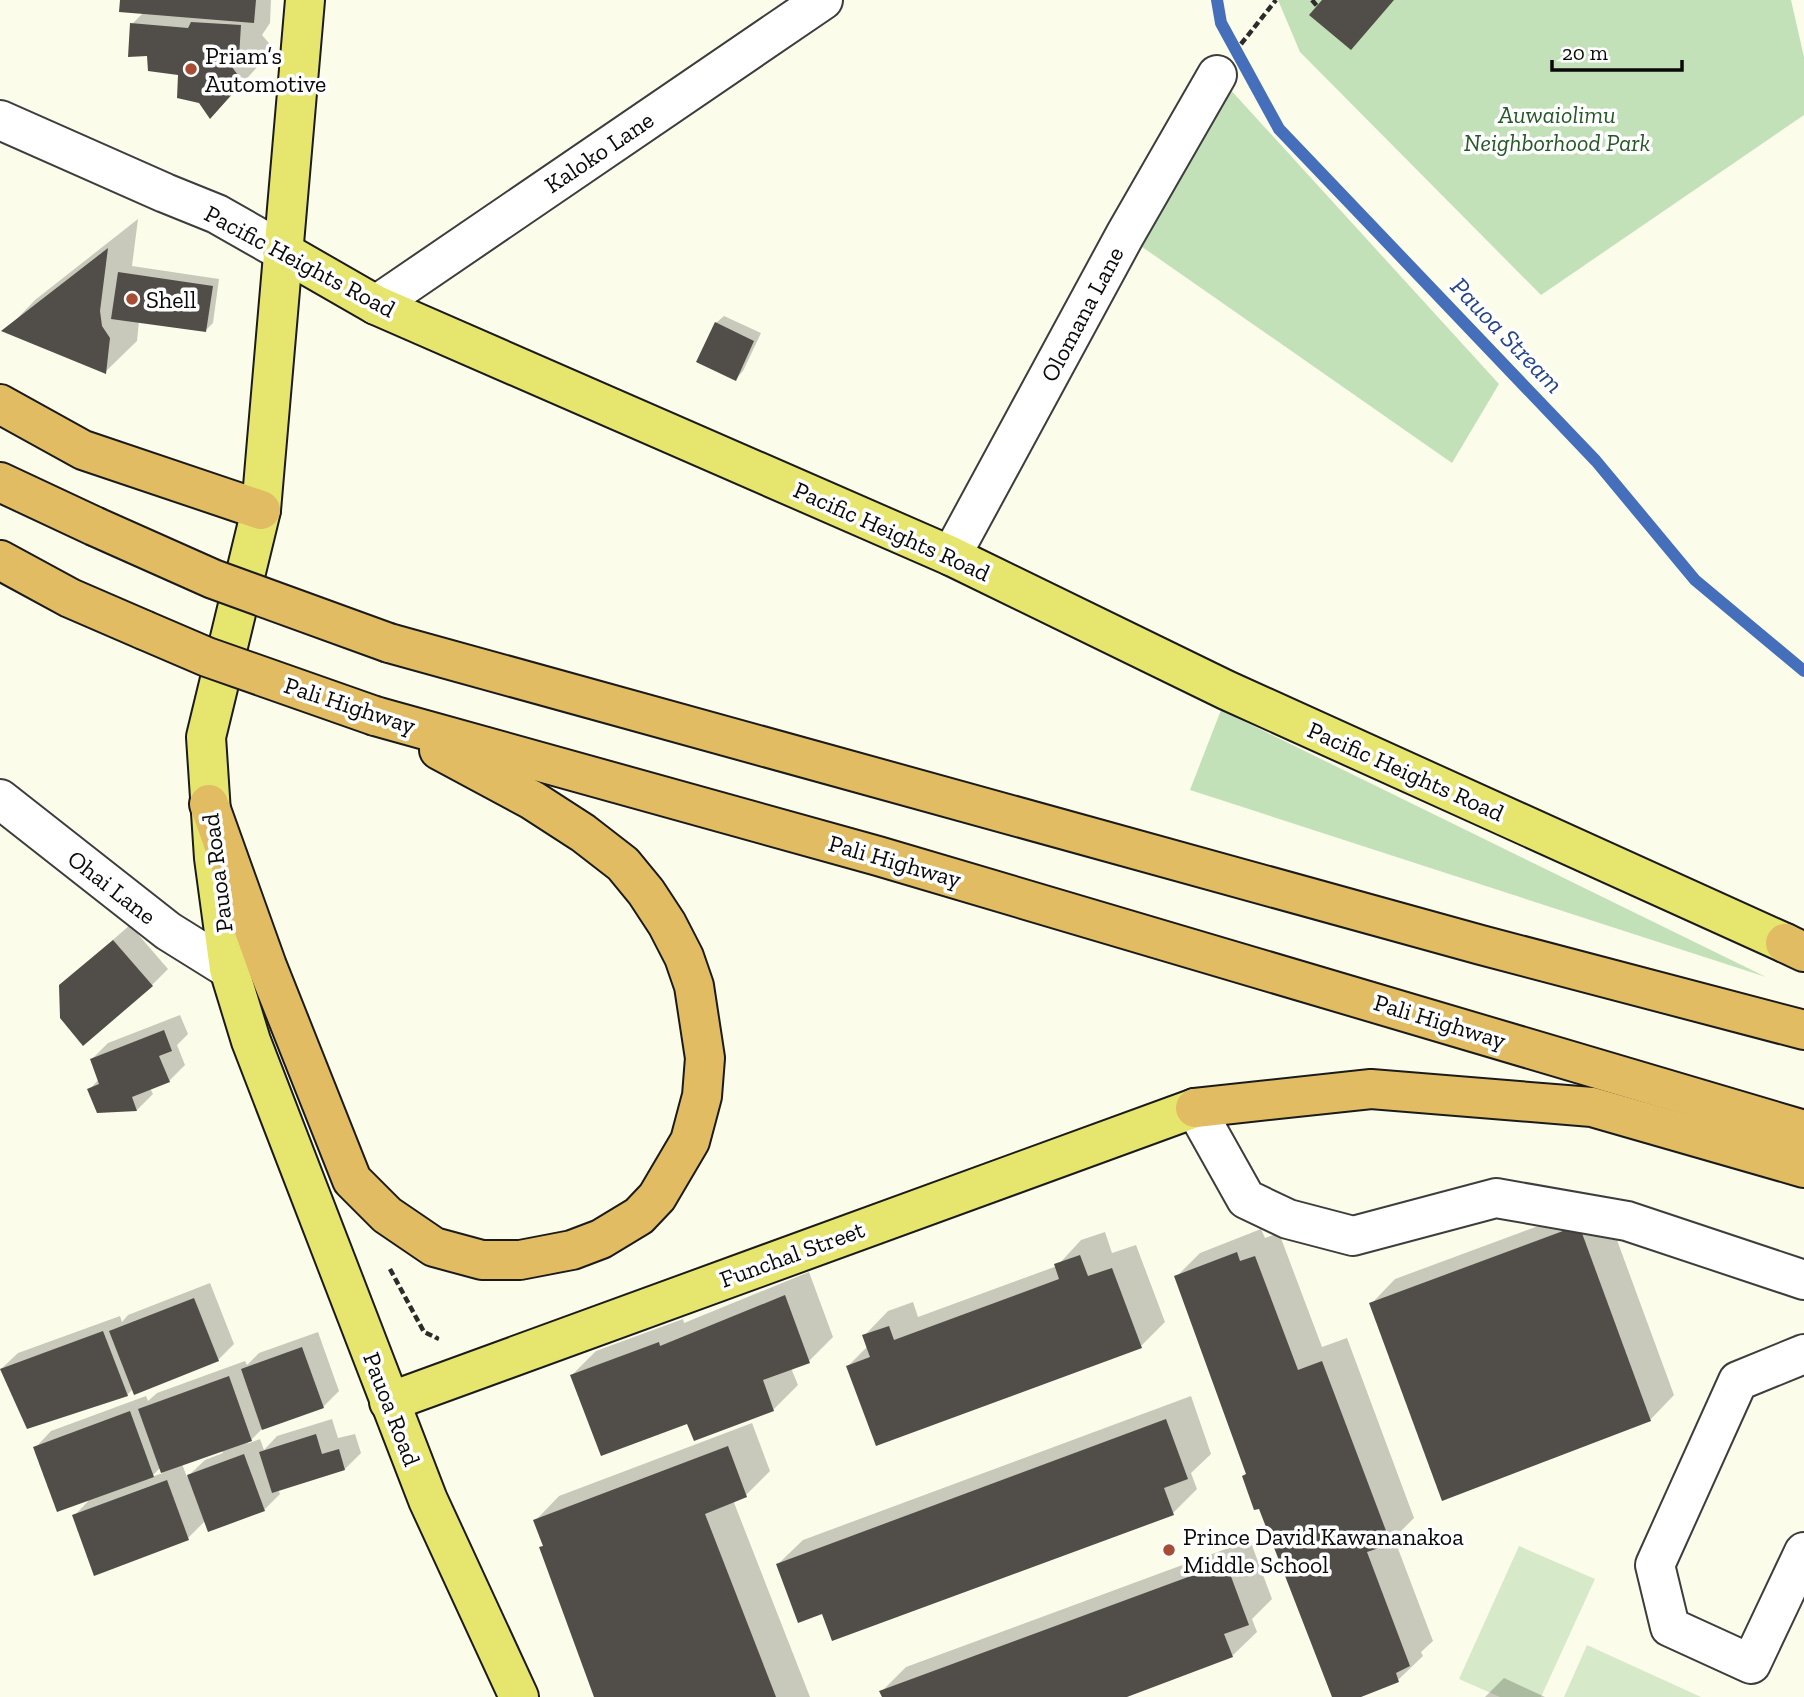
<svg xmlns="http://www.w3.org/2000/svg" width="1804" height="1697" viewBox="0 0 1804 1697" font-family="'Zilla Slab',serif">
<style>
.green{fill:#c3e1b8}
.pitch{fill:#d6eac9}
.shadow{fill:#0003;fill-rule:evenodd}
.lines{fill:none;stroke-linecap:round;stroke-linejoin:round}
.stream{stroke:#456fba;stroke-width:12}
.building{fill:#514d48}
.minor-casing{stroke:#3d3d3d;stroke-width:42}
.major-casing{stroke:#1b1b1b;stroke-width:42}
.highway-casing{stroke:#1b1b1b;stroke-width:42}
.path{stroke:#2c2c2c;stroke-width:4.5;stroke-dasharray:7 3.5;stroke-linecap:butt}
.minor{stroke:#fff;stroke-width:38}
.major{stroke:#e6e66f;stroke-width:38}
.highway{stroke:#e1bc63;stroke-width:38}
.highway-bridge-casing{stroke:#1b1b1b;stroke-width:42;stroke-linecap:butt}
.highway-bridge{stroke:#e1bc63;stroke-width:38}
.poi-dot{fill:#a74c35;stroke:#fff;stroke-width:2.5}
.labels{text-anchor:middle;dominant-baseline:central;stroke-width:7;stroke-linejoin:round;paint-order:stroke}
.poi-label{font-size:24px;fill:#0a0a0a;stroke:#fff;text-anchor:start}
.park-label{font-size:24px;font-style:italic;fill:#245826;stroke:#fff}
.street-label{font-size:24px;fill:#0a0a0a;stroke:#fff}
.water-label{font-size:26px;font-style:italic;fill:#25458a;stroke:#fff}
</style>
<rect width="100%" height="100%" fill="#fbfce9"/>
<g class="green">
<path d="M 1278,0 L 1791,0 L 1804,57 L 1804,115 L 1541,295 L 1300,52 Z"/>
<path d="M 1217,75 L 1499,384 L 1452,463 L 1125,235 Z"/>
<path d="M 1221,710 L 1766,977 L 1190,790 Z"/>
</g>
<g class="pitch">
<path d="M 1519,1546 L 1595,1579 L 1541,1697 L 1500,1697 L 1459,1679 Z"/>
<path d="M 1587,1645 L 1701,1697 L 1564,1697 Z"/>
</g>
<g class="shadow">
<path d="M 121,0 L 271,0 L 270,23 L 262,35 L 274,49 L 211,117 L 180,74 L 132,24 L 144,12 Z"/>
<path d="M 138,219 L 132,266 L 219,279 L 213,323 L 205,331 L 139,321 L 137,341 L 105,372 L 5,331 L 35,300 Z"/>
<path d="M 724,316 L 761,333 L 743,371 L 736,379 L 716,323 Z"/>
<path d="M 130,925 L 168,969 L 152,985 L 61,985 Z"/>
<path d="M 180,1015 L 188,1034 L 177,1045 L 185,1065 L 169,1081 L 150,1088 L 153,1094 L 137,1110 L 98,1111 L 89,1090 L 99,1079 L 92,1059 L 108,1043 Z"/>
<path d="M 1603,1202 L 1674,1395 L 1650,1420 L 1371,1304 L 1395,1279 Z"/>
<path d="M 1261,1229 L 1265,1238 L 1279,1233 L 1322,1347 L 1347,1338 L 1414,1518 L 1394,1538 L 1433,1641 L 1421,1652 L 1423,1656 L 1398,1680 L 1356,1697 L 1334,1697 L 1176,1277 L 1200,1253 Z"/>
<path d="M 1105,1232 L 1112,1253 L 1136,1245 L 1165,1322 L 1141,1346 L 848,1366 L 868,1346 L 864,1336 L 888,1311 L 913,1302 L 918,1317 L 1057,1266 L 1081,1240 Z"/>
<path d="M 809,1272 L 833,1337 L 809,1361 L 791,1368 L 798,1385 L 773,1410 L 688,1421 L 572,1375 L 596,1351 L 683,1319 L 684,1323 Z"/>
<path d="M 210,1283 L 234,1344 L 218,1360 L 134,1388 L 127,1395 L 1,1369 L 18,1353 L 120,1316 L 122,1322 L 128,1315 Z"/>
<path d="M 318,1332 L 339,1391 L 323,1407 L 263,1428 L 247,1444 L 260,1439 L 264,1450 L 277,1436 L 332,1419 L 338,1438 L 355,1434 L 361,1453 L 345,1469 L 278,1489 L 280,1494 L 264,1510 L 205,1521 L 188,1538 L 74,1516 L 92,1497 L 35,1448 L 51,1431 L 146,1396 L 148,1401 L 157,1393 L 245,1361 L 247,1365 L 259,1353 ZM 222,1450 L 223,1453 L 205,1460 L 187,1477 L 182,1464 ZM 161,1467 L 163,1473 L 151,1477 Z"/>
<path d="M 1191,1396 L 1211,1454 L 1191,1473 L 1197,1489 L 1173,1513 L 823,1612 L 778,1564 L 803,1540 Z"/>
<path d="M 752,1423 L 770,1471 L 746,1495 L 733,1500 L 810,1697 L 596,1697 L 541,1548 L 544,1545 L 535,1521 L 559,1496 Z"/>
<path d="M 1250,1540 L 1272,1599 L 1252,1619 L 1257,1632 L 1232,1656 L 1122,1697 L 884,1697 L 882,1691 L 906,1667 Z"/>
<path d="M 1504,1678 L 1545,1697 L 1485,1697 Z"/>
</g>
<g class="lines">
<path class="stream" d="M 1217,0 L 1221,23 L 1279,129 L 1596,461 L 1695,580 L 1804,671"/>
</g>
<g class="building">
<path d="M 120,0 L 256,0 L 254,23 L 119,12 Z"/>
<path d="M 1322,0 L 1394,0 L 1351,50 L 1309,15 Z"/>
<path d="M 191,22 L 241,25 L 239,57 L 232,67 L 243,82 L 210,119 L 199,103 L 177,98 L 178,75 L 148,71 L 147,56 L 128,57 L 130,23 L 188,28 Z"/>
<path d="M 108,248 L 100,311 L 102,326 L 110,338 L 106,374 L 1,331 Z"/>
<path d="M 118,272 L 213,286 L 206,332 L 111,319 Z"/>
<path d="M 715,322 L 754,341 L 736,381 L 696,362 Z"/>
<path d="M 113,940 L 153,986 L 83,1046 L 60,1018 L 59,985 Z"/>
<path d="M 164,1030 L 172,1051 L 159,1056 L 170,1082 L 132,1097 L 137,1111 L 97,1113 L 87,1089 L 99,1084 L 90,1059 Z"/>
<path d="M 1579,1225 L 1651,1421 L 1442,1501 L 1369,1303 Z"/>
<path d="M 1237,1252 L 1240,1261 L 1255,1256 L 1298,1370 L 1322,1361 L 1391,1544 L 1367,1552 L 1410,1666 L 1396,1673 L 1399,1682 L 1361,1697 L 1332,1697 L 1259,1509 L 1254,1510 L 1242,1476 L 1246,1474 L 1174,1276 Z"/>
<path d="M 1080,1255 L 1088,1276 L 1112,1268 L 1142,1348 L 876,1446 L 846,1366 L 870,1357 L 862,1335 L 889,1326 L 894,1340 L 1059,1279 L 1054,1264 Z"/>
<path d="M 785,1295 L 810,1363 L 763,1380 L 774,1411 L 694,1441 L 687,1424 L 601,1456 L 570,1375 L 659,1342 L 660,1346 Z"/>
<path d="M 194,1298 L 219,1361 L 134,1395 L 109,1331 Z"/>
<path d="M 103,1331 L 128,1396 L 27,1429 L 0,1369 Z"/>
<path d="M 302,1347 L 324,1408 L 262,1430 L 241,1369 Z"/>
<path d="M 229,1376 L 252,1441 L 161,1473 L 138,1409 Z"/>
<path d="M 130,1411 L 154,1477 L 57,1512 L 33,1447 Z"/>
<path d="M 1166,1419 L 1188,1479 L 1164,1488 L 1174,1515 L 832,1641 L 822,1614 L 798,1623 L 776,1564 Z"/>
<path d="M 316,1434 L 322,1454 L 339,1449 L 345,1470 L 272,1493 L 259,1452 Z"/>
<path d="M 728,1446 L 747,1497 L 705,1514 L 776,1697 L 594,1697 L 539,1547 L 543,1546 L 533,1520 Z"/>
<path d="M 244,1454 L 265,1511 L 208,1532 L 187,1475 Z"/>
<path d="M 167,1480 L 189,1540 L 94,1576 L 72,1515 Z"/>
<path d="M 1226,1563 L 1249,1625 L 1224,1634 L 1233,1657 L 1127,1697 L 882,1697 L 879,1691 Z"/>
</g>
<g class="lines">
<g class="minor-casing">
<g id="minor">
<path d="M 0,120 L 165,193 L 217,214 L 282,251"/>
<path d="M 376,305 L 823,0"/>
<path d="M 951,556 L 1125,235 L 1217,75"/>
<path d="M 0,799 L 168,931 L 229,969"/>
<path d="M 1195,1108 L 1246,1199 L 1288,1219 L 1353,1236 L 1496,1198 L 1627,1221 L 1804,1280"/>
<path d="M 1804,1354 L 1738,1381 L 1655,1565 L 1670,1627 L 1751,1664 L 1804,1552"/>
</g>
</g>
<g class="major-casing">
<g id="major">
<path d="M 305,0 L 261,510 L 206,737 L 214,858 L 229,969 L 251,1041 L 428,1500 L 519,1697"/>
<path d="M 282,251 L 376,305 L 951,556 L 1226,690 L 1785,943"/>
<path d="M 389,1402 L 1195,1108"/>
</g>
</g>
<g class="highway-casing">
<g id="highway">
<path d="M 0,404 L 83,450 L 261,510"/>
<path d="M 0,482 L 94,526"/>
<path d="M 0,560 L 70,598 L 144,630"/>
<path d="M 389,643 L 1481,945 L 1804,1030"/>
<path d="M 375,716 L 878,856 L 1804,1130"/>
<path d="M 209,804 L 267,966 L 352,1180 L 387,1215 L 434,1247 L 482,1260 L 520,1260 L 572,1250 L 601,1239 L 639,1216 L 657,1197 L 690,1141 L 702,1096 L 705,1058 L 694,986 L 684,957 L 667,924 L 646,892 L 623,864 L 583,833 L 532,800 L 439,750"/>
<path d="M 1785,943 L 1804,952"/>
<path d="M 1195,1108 L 1371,1089 L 1592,1107 L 1804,1168"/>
</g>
</g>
<g class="path">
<path d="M 1312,0 L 1317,6"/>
<path d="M 1241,44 L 1276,0"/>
<path d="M 390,1269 L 424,1332 L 437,1338 L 436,1340"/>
</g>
<use href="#minor" class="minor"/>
<use href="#major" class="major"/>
<use href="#highway" class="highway"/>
<g class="highway-bridge-casing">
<g id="highway-bridge">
<path d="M 94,526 L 213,579 L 389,643"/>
<path d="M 144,630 L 207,657 L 375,716"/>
</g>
</g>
<use href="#highway-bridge" class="highway-bridge"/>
</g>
<g class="poi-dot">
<circle cx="191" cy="69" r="7"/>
<circle cx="132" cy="299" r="7"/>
<circle cx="1169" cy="1550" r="7"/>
</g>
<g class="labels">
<g class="poi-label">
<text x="205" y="55">Priam’s<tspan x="205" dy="28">Automotive</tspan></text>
<text x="146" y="299">Shell</text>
<text x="1183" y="1536">Prince David Kawananakoa<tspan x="1183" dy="28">Middle School</tspan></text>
</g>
<g class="park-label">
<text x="1557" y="114">Auwaiolimu<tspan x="1557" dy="28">Neighborhood Park</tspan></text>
</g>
<g class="street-label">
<text transform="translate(599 152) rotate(-34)">Kaloko Lane</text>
<text transform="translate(300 261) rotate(28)">Pacific Heights Road</text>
<text transform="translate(1082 314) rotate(-62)">Olomana Lane</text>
<text transform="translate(892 531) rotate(24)">Pacific Heights Road</text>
<text transform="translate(350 705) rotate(18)">Pali Highway</text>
<text transform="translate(1406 771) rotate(24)">Pacific Heights Road</text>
<text transform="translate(895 861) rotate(16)">Pali Highway</text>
<text transform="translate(217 873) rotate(-97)">Pauoa Road</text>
<text transform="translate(112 887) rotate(38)">Ohai Lane</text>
<text transform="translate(1440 1021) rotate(17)">Pali Highway</text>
<text transform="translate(792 1254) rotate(-20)">Funchal Street</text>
<text transform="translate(392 1409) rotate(69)">Pauoa Road</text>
</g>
<g class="water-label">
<text transform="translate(1507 335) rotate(46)">Pauoa Stream</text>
</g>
</g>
<path d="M1552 60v10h130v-10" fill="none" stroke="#0a0a0a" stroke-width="3.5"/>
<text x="1562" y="60" font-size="21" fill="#0a0a0a" stroke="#ffffff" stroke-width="5" paint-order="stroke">20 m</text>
</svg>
